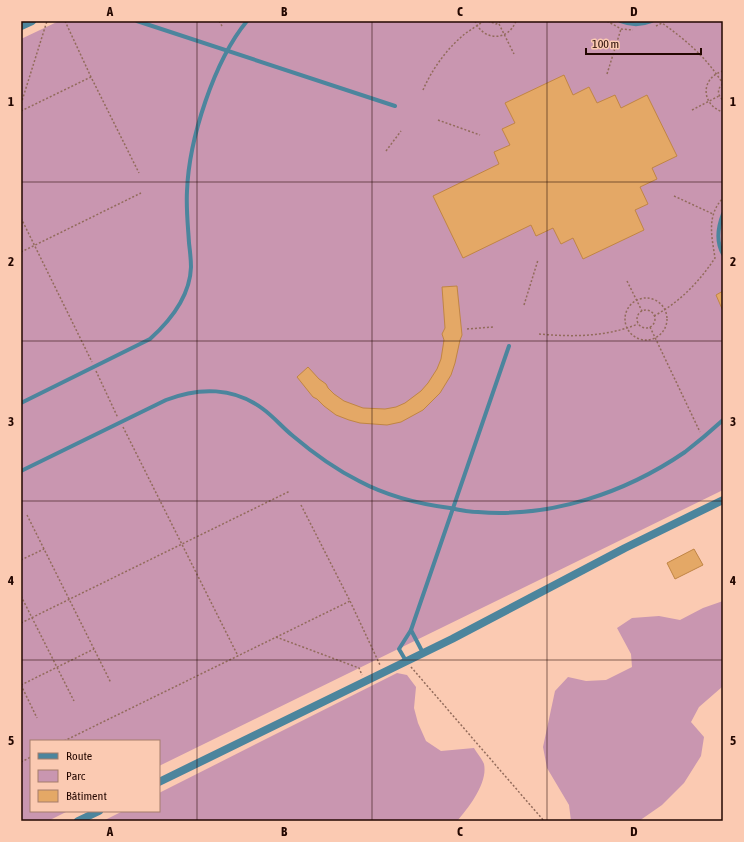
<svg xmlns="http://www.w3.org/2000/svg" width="744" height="842" viewBox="0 0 744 842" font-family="'Asap Condensed',sans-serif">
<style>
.green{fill:#c996b0}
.building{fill:#e4a866;stroke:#c08544}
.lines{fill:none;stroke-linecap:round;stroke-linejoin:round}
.path{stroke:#926b5b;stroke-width:1.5;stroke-dasharray:2 2;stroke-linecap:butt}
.lane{stroke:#4c859d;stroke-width:4}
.street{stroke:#4c859d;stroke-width:8}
.grid{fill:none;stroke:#230700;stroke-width:1;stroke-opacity:0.55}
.neatline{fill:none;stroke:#230700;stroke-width:1.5}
.grid-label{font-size:13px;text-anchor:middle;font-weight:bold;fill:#230700}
</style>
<rect width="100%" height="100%" fill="#fbcab2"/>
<g class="green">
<path d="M 59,21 L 723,21 L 723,490 L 159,766 L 159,741 L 31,741 L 31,811 L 68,811 L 48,821 L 21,821 L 21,39 Z"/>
<path d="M 723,601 L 723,684 L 722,687 L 699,707 L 691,722 L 704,737 L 701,756 L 684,783 L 662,805 L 639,821 L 571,821 L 569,805 L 547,768 L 543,747 L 555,691 L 568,677 L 586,681 L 606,680 L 632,667 L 631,654 L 617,628 L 632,618 L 659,616 L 680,620 L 703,608 Z"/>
<path d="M 397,673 L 407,675 L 416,687 L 414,708 L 418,723 L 426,741 L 441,751 L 474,748 C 477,753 482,759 484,764 C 488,783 469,807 457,821 L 103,821 L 123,811 L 159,811 L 159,793 Z"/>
</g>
<g class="building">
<path d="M 564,75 L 573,95 L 589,87 L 597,103 L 615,95 L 621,108 L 647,95 L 677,156 L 652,168 L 657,179 L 640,187 L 648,204 L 635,210 L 644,230 L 583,259 L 573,238 L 561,244 L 553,228 L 536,236 L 531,225 L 463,258 L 433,196 L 499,164 L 494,152 L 510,145 L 502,129 L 515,123 L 505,103 Z"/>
<path d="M 457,286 L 462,335 L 460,340 L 455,363 L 451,375 L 440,393 L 423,410 L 401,422 L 387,425 L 360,423 L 349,420 L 336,415 L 324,406 L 317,399 L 313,397 L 297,377 L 308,367 L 319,379 L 326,384 L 328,388 L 334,394 L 344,401 L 363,408 L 385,409 L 396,407 L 405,403 L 421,391 L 428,383 L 437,369 L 441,359 L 444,340 L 442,334 L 445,328 L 442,287 Z"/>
<path d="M 723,291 L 723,311 L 716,295 Z"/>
<path d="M 694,549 L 703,565 L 675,579 L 667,563 Z"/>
</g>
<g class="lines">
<g class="path">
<path d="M 65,21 L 91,77 L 139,173"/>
<path d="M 219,21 L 222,26"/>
<path d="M 475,21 C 483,41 508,42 516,21"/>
<path d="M 488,21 L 496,24 L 502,21"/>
<path d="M 607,21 L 621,29 L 633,30"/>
<path d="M 499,24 L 514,54"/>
<path d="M 656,26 L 662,23 C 686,40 707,58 723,84"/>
<path d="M 723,71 C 700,78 701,105 723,112"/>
<path d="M 607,74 L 621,29"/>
<path d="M 723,84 C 717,88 717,95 723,100"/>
<path d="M 423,90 C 432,69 448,47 466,33 C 472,29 478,25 484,21"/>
<path d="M 21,104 L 47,21"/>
<path d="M 692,110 L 719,96"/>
<path d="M 21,111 L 91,77"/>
<path d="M 438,120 L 480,135"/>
<path d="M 386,151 L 401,131"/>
<path d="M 674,196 L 713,214"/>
<path d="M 21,218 L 92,362"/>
<path d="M 21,252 L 141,193"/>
<path d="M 627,281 L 642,311"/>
<circle cx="646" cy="319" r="21"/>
<path d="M 524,305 L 538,260"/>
<circle cx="646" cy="319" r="9"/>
<path d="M 654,316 C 680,302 699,282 715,258 C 712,237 706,216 723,198"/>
<path d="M 650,327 L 700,432"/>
<path d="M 467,329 L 493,327"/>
<path d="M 539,334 C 573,337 606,337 638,324"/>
<path d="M 96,371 L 118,418"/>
<path d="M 123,427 L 238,656"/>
<path d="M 301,505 L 350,601 L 380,665"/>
<path d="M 27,515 L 111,683"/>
<path d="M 21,560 L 44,549"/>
<path d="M 21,596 L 74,701"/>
<path d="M 21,623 L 290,491"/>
<path d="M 276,637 L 359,668 L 362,675"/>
<path d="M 411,667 L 544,821"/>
<path d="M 21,685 L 94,649"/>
<path d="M 21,685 L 37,718"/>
<path d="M 64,741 L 350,601"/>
<path d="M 21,762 L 31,757"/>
</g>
<g class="lane">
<path d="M 137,21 L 395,106"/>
<path d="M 620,21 C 630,25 642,25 652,21"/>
<path d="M 723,214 C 718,227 716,242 723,254"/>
<path d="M 21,403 L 150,339 C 170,321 190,297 191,267 C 191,259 190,251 189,243 C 188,226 186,209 187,191 C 189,139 214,61 247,21"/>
<path d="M 21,471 L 166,400 C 199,387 234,387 263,409 C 274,417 282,427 293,436 C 313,453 335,469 359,481 C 387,496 419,504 450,508 C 459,510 469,512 478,512 C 551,518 625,493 685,452 C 698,442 711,431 723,420"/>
<path d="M 411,630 L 423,653"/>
<path d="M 406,661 L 399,649 L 411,630 L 509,346"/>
</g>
<g class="street">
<path d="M 21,26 L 32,21"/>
<path d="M 159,782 L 452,639 L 625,548 L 723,500"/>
<path d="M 78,821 L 99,811"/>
</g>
</g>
<path class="grid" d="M 197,21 L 197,821M 372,21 L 372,821M 547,21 L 547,821M 21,182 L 723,182M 21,341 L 723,341M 21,501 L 723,501M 21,660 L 723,660"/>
<rect width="744" height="842" fill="none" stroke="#fbcab2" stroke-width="44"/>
<rect x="30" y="740" width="130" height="72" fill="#fbcab2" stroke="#a57c6b"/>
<rect x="38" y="753" width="20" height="6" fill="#4c859d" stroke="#a57c6b"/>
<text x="66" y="760" font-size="12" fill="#230700">Route</text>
<rect x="38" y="770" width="20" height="12" fill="#c996b0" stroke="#a57c6b"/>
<text x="66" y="780" font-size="12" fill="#230700">Parc</text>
<rect x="38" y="790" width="20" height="12" fill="#e4a866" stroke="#a57c6b"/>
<text x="66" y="800" font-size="12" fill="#230700">Bâtiment</text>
<path d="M586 48v6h115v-6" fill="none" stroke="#230700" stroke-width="2"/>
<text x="592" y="48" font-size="12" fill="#230700" stroke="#fbcab2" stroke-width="3" paint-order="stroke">100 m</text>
<rect x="22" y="22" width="700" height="798" class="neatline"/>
<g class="grid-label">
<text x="110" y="16">A</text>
<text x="284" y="16">B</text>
<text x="460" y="16">C</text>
<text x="634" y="16">D</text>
<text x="11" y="106">1</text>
<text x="733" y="106">1</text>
<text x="11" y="266">2</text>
<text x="733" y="266">2</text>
<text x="11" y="426">3</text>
<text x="733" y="426">3</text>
<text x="11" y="585">4</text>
<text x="733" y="585">4</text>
<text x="11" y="745">5</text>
<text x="733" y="745">5</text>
<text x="110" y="836">A</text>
<text x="284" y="836">B</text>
<text x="460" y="836">C</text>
<text x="634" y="836">D</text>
</g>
</svg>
